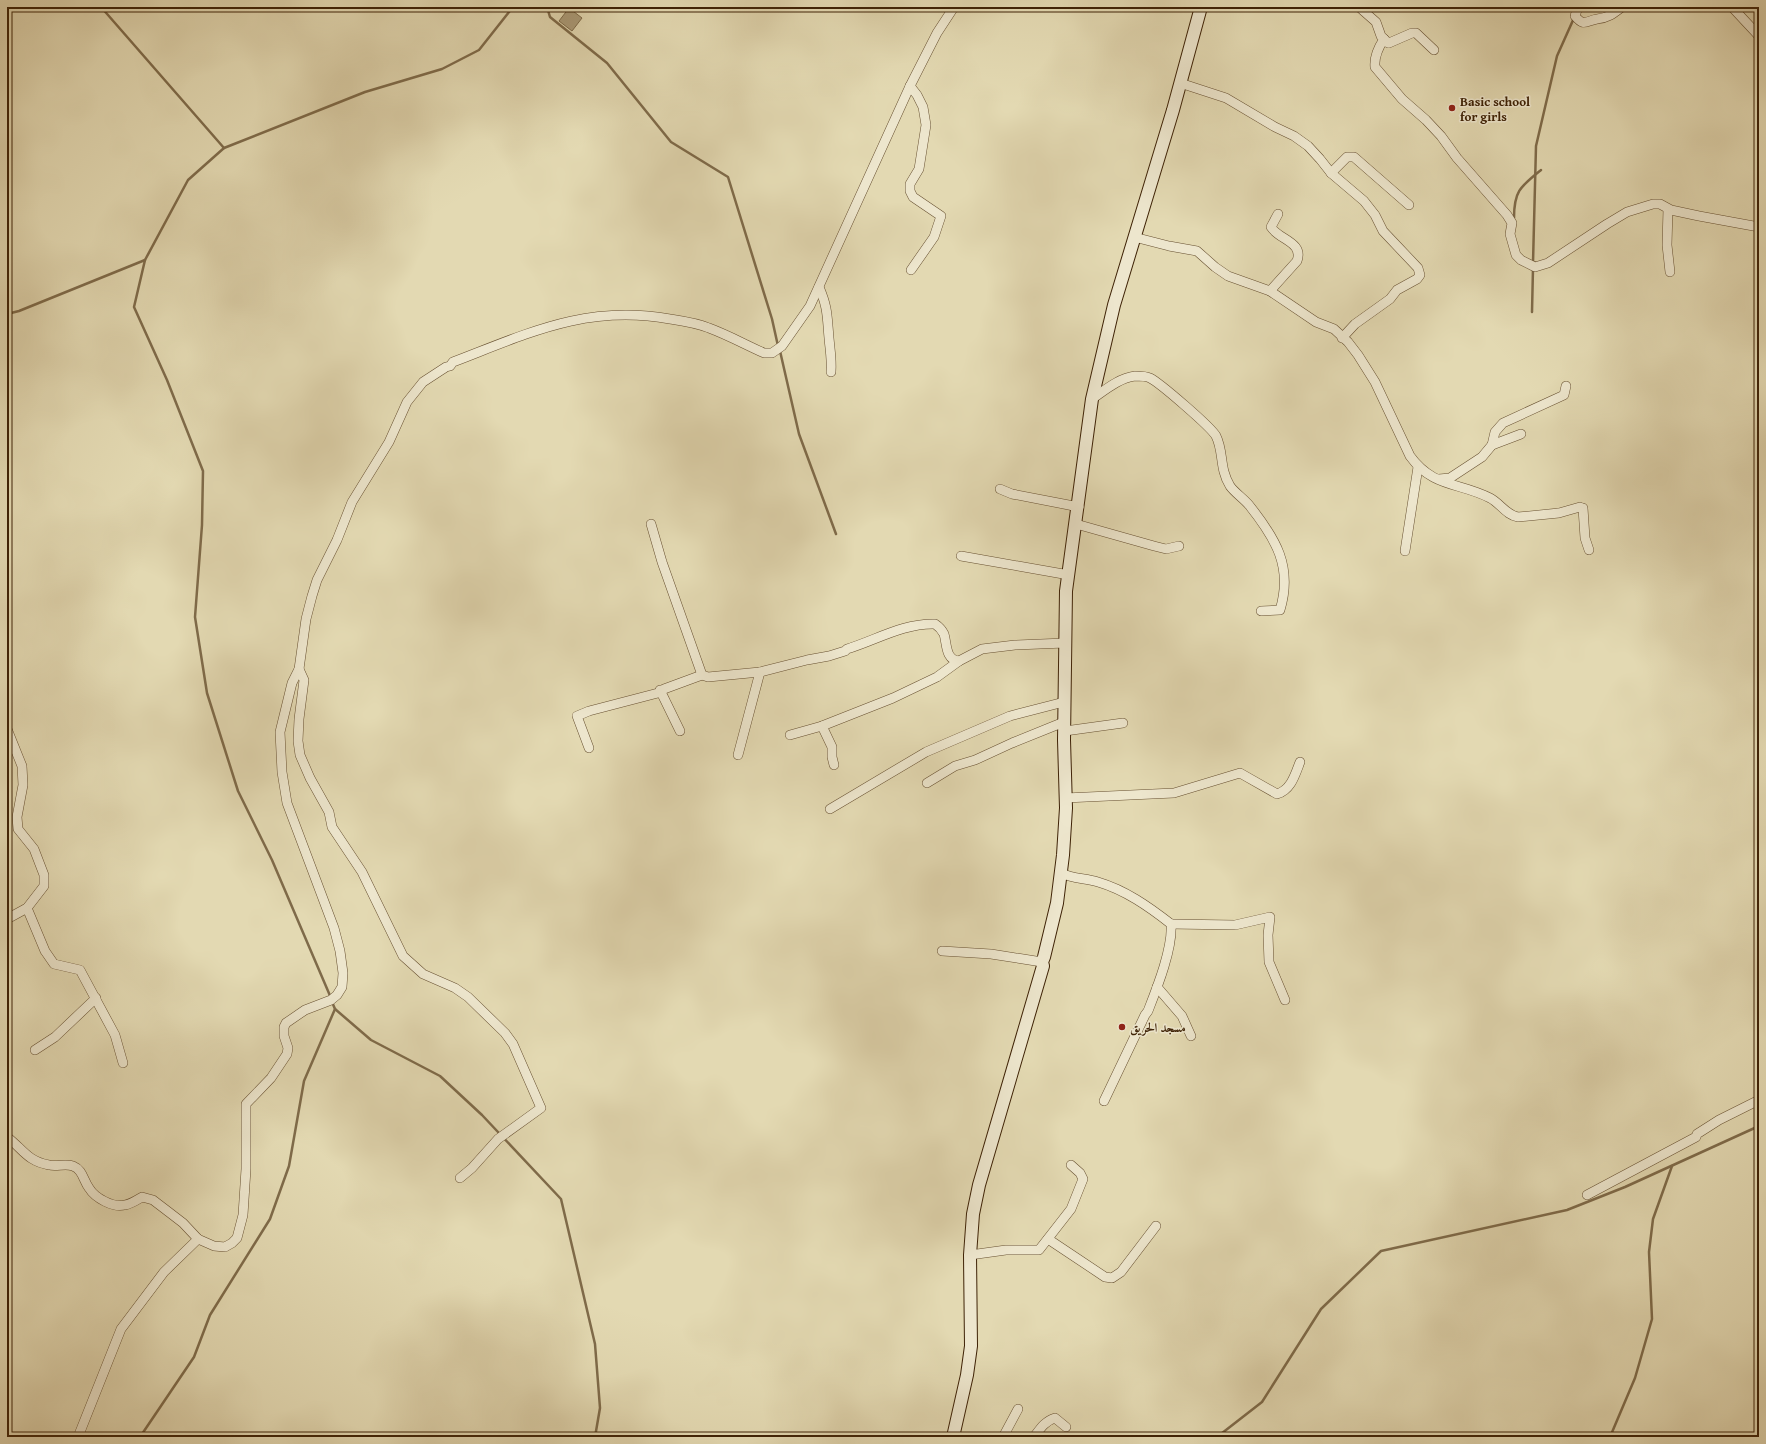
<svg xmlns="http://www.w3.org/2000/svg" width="1766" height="1444" viewBox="0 0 1766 1444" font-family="'Gentium Book Plus',Amiri,serif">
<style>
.water{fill:#ab9b78;stroke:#7f6b4a}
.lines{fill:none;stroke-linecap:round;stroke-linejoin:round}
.stream{stroke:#7f6b4a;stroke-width:2.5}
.street-casing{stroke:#675031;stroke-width:10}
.secondary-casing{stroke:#3e2206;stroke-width:14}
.street{stroke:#ede6cd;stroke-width:9}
.secondary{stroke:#ede6cd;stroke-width:12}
.poi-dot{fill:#8f2418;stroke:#ede6cd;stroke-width:1.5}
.labels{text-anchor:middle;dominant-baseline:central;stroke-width:3;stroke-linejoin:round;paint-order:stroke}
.poi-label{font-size:13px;font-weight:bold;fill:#3e2206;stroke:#ede6cd;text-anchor:start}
</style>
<rect width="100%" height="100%" fill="#e3d9b2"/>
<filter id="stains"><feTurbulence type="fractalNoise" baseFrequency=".005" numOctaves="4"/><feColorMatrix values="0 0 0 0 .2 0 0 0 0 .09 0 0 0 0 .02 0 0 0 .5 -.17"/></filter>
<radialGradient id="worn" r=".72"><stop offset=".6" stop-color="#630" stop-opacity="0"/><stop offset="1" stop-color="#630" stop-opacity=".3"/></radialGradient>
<path class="water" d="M 569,8 L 582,18 L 572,31 L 559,21 Z"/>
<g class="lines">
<g class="stream">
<path d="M 101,7 L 224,148"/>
<path d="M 547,7 L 550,17 L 607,63 L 671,142 L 728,177 L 772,319 L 778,346"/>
<path d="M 1514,218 C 1514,191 1520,187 1541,170"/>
<path d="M 1533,263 L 1536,146 L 1557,56 L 1574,18"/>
<path d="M 1532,312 L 1533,268"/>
<path d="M 7,314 L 19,311 L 145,260"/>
<path d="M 780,351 L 799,434 L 836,534"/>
<path d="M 331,998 L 272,860 L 238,791 L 207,693 L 195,617 L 202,525 L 203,471 L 167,380 L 134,307 L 145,260 L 188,180 L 224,148 L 365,92 L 442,69 L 479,50 L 513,7"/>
<path d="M 332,1002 L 335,1009 L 371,1040 L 440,1076 L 482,1115 L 561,1199 L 595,1344 L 600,1408 L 595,1437"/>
<path d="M 140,1437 L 194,1357 L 210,1315 L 270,1219 L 289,1166 L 304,1081 L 335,1009"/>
<path d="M 1217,1437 L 1262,1402 L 1321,1309 L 1381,1251 L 1567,1210 L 1625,1187 L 1759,1126"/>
<path d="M 1610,1437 L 1635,1378 L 1652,1319 L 1649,1252 L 1653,1219 L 1672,1166"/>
</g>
<g class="street-casing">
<g id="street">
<path d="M 1359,7 L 1376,22 L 1381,36 L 1388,43"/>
<path d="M 1578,7 L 1575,16 C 1584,27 1586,21 1597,19 C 1608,18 1613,14 1622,7"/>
<path d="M 1732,7 L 1759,36"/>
<path d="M 1384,39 C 1378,48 1374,57 1375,67 L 1402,99 L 1426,120 L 1441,136 L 1457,158 L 1507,215 L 1512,223 L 1510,234 L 1516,255 L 1521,260 L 1535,267 L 1548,263 L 1607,224 L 1627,212 L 1653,204 L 1660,204 L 1671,210 L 1699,216 L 1759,227"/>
<path d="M 1389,43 L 1412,33 L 1416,33 L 1434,50"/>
<path d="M 1180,83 L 1226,98 L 1275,127 L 1294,136 L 1308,146 L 1320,159 L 1331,173 L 1364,201 L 1375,215 L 1383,231 L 1418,268 L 1420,275 L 1417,279 L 1397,290 L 1390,299 L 1355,324 L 1342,338"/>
<path d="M 910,86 L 917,95 L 923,107 L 926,125 L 919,169 L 910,184 L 910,191 L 913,197 L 941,216 L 934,237 L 911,270"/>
<path d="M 1331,173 L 1347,157 L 1354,157 L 1409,205"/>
<path d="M 1668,209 L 1667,245 L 1670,272"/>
<path d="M 1134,237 L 1169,246 L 1197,251 L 1215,267 L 1228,276 L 1270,291 L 1316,322 L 1334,329 L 1348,342 L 1358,355 L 1375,382 L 1410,456 C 1433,488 1459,482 1490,498 C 1500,503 1506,515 1518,517 L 1559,513 L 1580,507"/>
<path d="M 819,287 C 828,308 827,316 829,338 C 830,350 832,360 831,372"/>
<path d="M 1270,291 L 1297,261 C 1304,242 1279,240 1271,227 L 1278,214"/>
<path d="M 1092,399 C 1105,390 1119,378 1135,376 C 1140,376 1146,376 1150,378 C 1160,383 1211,427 1216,436 C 1224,452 1219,468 1230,486 C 1235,493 1243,498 1249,505 C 1276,539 1293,567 1280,610 L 1261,611"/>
<path d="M 1492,445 L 1521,434"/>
<path d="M 1439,479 L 1450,478 L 1482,457 L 1492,445 L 1495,432 L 1503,423 L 1564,395 L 1566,386"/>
<path d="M 1000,489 L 1012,494 L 1079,507"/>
<path d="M 1583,508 L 1585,538 L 1589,550"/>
<path d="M 651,524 L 662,562 L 702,675 L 708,677 L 760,672 L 807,660 L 829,656 L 845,651 L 847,649 C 876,640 904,623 935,624 C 938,626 942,630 944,634 C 947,643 945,660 959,661"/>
<path d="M 1076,524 L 1154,546 L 1166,549 L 1179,546"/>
<path d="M 1405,551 L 1418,467"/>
<path d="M 961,556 L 1069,575"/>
<path d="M 299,669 L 304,680 L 299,719 L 298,741 L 300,755 L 310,778 L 329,812 L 332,827 L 362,872 L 403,956 L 423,974 L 455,988 L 468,997 L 505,1033 L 513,1044 L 541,1108 L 498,1139 L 472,1168 L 460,1178"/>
<path d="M 660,690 L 680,731"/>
<path d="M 822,726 L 832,747 L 832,757 L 834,765"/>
<path d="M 7,729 L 22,766 L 23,785 L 17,817 L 18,829 L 34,849 L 44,875 L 44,886 L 27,908 L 7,919"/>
<path d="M 1065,731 L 1123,723"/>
<path d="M 790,735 L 822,726 L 893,698 L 937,677 L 959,661 L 982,649 L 1015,645 L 1065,643"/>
<path d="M 589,748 L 577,716 L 589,711 L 658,693 L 664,689 L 702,675"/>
<path d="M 738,755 L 760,672"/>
<path d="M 927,783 L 955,766 L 975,760 L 1012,743 L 1064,722"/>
<path d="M 1065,798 L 1174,793 L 1240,773 L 1277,794 C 1291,790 1295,775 1300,762"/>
<path d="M 830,809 L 926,752 L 1010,716 L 1064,702"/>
<path d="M 1061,873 C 1073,879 1085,878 1098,882 C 1125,890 1148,906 1171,924 C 1173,948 1157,988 1148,1011 L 1145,1015 L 1104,1101"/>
<path d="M 27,908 L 45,951 L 54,964 L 80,970 L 115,1035 L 123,1063"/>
<path d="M 1171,924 L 1235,925 L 1270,917 L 1268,935 L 1269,962 L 1285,1000"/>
<path d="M 942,951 L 991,954 L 1042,962"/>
<path d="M 1157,987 L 1182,1016 L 1191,1036"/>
<path d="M 35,1050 L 55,1037 L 96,998"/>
<path d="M 7,1137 C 23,1149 27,1161 49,1165 C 57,1167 65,1163 73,1166 C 83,1170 83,1180 89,1188 C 95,1198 113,1208 125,1205 C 131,1204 137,1200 142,1197 L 153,1200 L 170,1213 L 183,1223 L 198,1239 L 214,1246 L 225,1247 L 232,1243 L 237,1238 L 243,1215 L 246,1169 L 246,1104 L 271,1078 L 287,1054 L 288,1048 L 284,1036 L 284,1027 L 286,1023 L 305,1010 L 331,1000 L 337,995 L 342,987 L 343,973 L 340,951 L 334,928 L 287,803 L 282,772 L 280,732 L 292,683 L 299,669 L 306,619 L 312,596 L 317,580 L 337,540 L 352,502 L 389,442 L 407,402 L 423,382 L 446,367 L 450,366 L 453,362 C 529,333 587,304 670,319 C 683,321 697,323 709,328 C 728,335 746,345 764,353 L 772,353 L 782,346 L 810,306 L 910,86 L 937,33 L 954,7"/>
<path d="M 1587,1195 L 1696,1137 L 1697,1134 L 1719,1120 L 1759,1100"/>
<path d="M 1048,1239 L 1105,1277 L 1112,1278 L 1121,1272 L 1156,1226"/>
<path d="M 970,1255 L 1006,1250 L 1039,1250 L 1071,1209 L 1083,1179 L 1080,1173 L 1071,1165"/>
<path d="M 78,1437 L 121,1329 L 164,1272 L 198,1239"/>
<path d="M 1003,1437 L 1018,1409"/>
<path d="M 1034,1437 C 1040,1429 1045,1421 1055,1418 L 1066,1427"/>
</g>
</g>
<g class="secondary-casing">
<path id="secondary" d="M 953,1437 L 967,1375 L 971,1346 L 970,1255 L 973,1214 L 979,1185 L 1043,966 L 1042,962 L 1044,957 L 1057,903 L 1063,855 L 1066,808 L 1064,740 L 1066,591 L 1092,399 L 1114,305 L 1173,110 L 1201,7"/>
</g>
<use href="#street" class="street"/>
<use href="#secondary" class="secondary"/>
</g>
<g class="poi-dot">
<circle cx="1452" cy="108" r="4"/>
<circle cx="1122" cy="1027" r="4"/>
</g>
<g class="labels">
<g class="poi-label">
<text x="1460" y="101">Basic school<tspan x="1460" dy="15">for girls</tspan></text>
<text x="1130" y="1027">مسجد الحريق</text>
</g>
</g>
<rect width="1766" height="1444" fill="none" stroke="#e3d9b2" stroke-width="24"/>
<rect x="8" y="8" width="1750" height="1428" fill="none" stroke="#3e2206" stroke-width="2"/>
<rect x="12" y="12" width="1742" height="1420" fill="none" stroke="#3e2206"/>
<rect width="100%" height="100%" filter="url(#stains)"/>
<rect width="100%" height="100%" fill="url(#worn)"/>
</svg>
